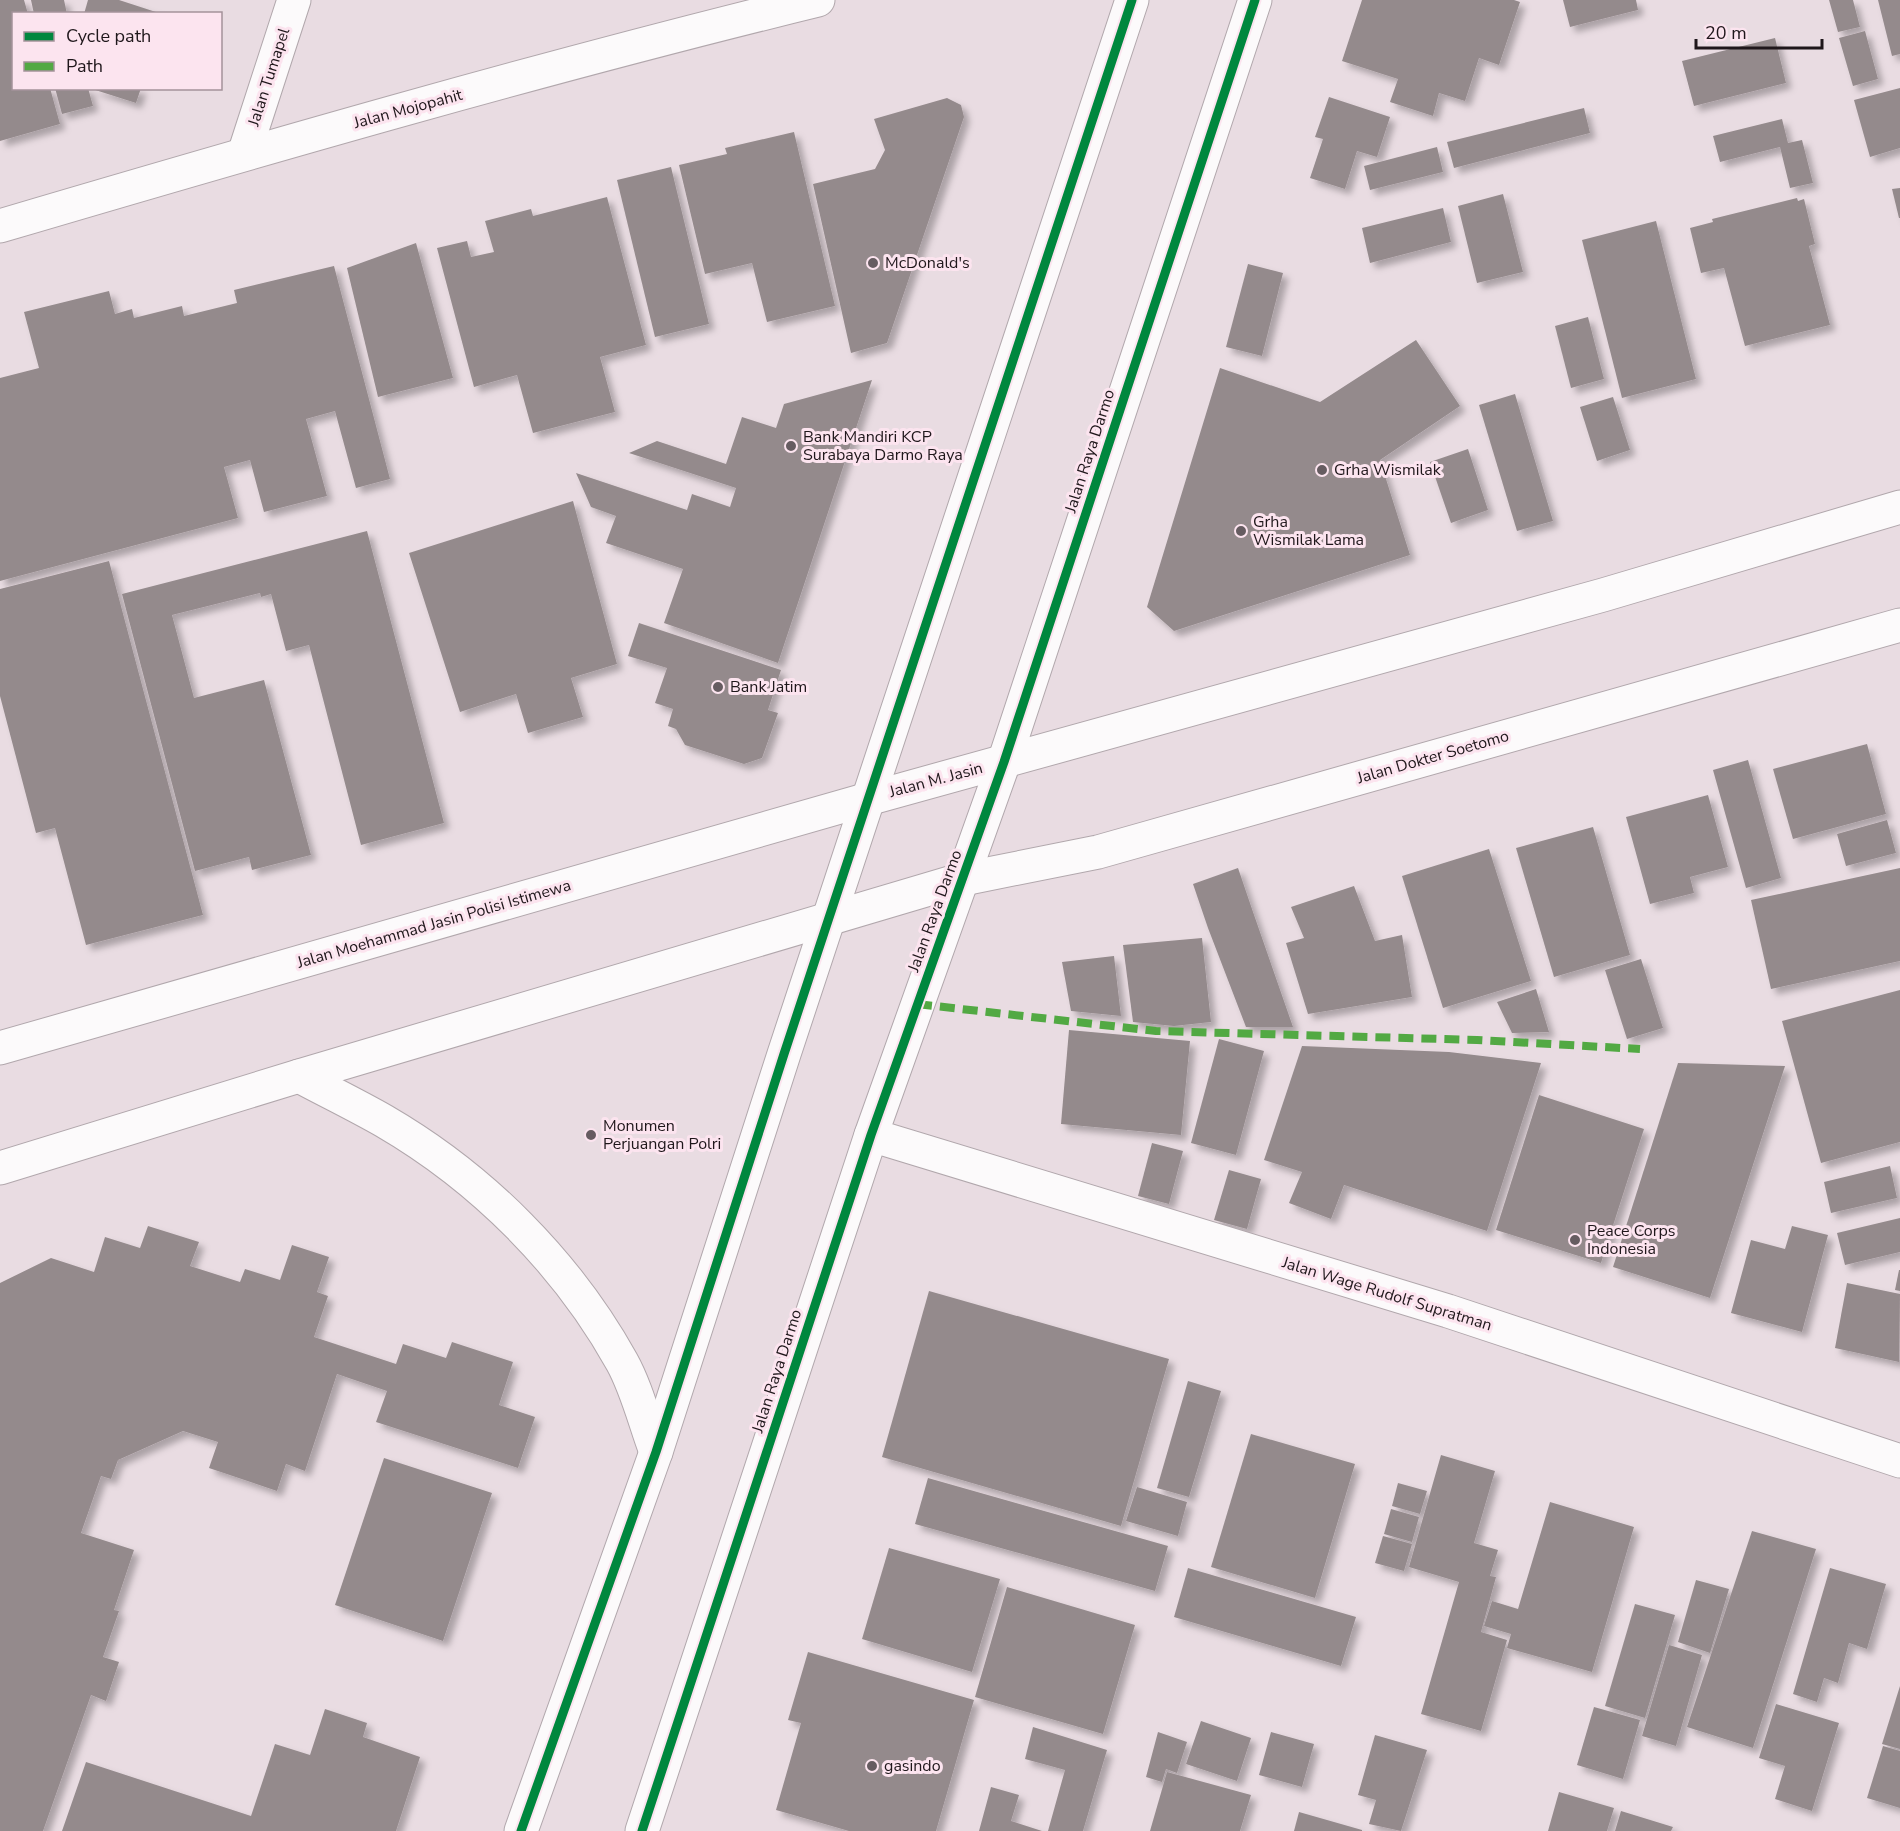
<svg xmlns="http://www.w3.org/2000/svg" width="1900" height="1831" viewBox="0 0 1900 1831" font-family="'Nunito Sans',sans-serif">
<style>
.building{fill:#948a8c;filter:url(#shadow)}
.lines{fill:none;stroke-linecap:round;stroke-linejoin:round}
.street-casing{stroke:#b1a7ac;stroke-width:35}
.secondary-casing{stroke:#b1a7ac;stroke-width:35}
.primary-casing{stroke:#b1a7ac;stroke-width:35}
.street{stroke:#fcfafb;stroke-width:33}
.secondary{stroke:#fcfafb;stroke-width:33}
.primary{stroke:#fcfafb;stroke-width:33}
.quiet{stroke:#52a943;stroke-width:8;stroke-dasharray:15 8;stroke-linecap:butt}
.cycleway-casing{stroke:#fce4ef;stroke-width:13}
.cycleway{stroke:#00873e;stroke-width:9}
.poi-dot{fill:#665c61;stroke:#fce4ef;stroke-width:2}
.labels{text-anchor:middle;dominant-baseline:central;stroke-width:6;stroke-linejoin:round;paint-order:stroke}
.street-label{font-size:16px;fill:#1f171b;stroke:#fce4ef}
.poi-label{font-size:16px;fill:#1f171b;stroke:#fce4ef;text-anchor:start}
</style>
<defs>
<filter id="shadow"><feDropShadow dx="5.5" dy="5.5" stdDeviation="3" flood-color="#0004"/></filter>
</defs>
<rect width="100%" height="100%" fill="#e9dce2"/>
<g class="building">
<path d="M 0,0 L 24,0 L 28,14 L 14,14 L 14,88 L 50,88 L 60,124 L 0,141 Z"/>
<path d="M 31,0 L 64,0 L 67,14 L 34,14 Z"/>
<path d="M 88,0 L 119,0 L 162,14 L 84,14 Z"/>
<path d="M 1362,0 L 1514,0 L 1520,2 L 1499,65 L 1479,58 L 1465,101 L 1439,93 L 1433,116 L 1390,102 L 1398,79 L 1342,61 Z"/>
<path d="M 1563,0 L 1636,0 L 1638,10 L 1570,27 Z"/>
<path d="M 1829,0 L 1853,0 L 1860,27 L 1838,32 Z"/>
<path d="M 1878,0 L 1900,0 L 1900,54 L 1892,56 Z"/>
<path d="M 1865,31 L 1878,79 L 1853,86 L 1839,38 Z"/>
<path d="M 1775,38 L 1786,83 L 1694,106 L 1682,61 Z"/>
<path d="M 55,88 L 88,88 L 93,106 L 62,114 Z"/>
<path d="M 89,88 L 141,88 L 136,103 Z"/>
<path d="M 1900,88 L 1900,148 L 1870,157 L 1854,100 Z"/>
<path d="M 1329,97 L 1390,117 L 1377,157 L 1357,151 L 1345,189 L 1310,178 L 1323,139 L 1315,137 Z"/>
<path d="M 947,98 L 961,105 L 964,117 L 887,343 L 851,353 L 813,184 L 875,169 L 885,150 L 874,119 Z"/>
<path d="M 1584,108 L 1590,133 L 1454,168 L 1447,142 Z"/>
<path d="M 1782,119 L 1788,143 L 1802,140 L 1813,183 L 1790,188 L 1780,147 L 1720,162 L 1713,136 Z"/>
<path d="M 794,132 L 835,306 L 767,322 L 752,263 L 705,274 L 679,165 L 727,154 L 725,148 Z"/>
<path d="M 1437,147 L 1443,172 L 1370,190 L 1364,166 Z"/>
<path d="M 671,167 L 709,324 L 655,337 L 617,180 Z"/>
<path d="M 1900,188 L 1900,218 L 1899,218 L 1892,189 Z"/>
<path d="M 1503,194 L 1523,272 L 1477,283 L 1458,206 Z"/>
<path d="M 607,197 L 646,345 L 600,357 L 615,412 L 533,433 L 517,375 L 474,387 L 437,248 L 467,241 L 471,257 L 494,252 L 485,221 L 531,209 L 533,216 Z"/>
<path d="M 1797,198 L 1798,201 L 1804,199 L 1815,244 L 1809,246 L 1830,325 L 1745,346 L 1724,268 L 1701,273 L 1690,228 L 1713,222 L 1712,219 Z"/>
<path d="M 1443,208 L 1451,242 L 1370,263 L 1362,228 Z"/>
<path d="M 1656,221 L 1696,379 L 1622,398 L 1582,240 Z"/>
<path d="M 416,243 L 453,378 L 378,397 L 347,268 Z"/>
<path d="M 1248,264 L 1283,273 L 1262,356 L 1226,347 Z"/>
<path d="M 334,266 L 390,479 L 356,488 L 335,411 L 306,419 L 327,496 L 264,512 L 250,460 L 224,467 L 238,518 L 0,581 L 0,378 L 39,368 L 24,312 L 109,291 L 115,314 L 132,309 L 134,318 L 182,306 L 184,316 L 237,303 L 234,290 Z"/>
<path d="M 1588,317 L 1604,379 L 1571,388 L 1555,326 Z"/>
<path d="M 1416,340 L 1460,406 L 1380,460 L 1410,555 L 1174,631 L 1147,607 L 1220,368 L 1320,402 Z"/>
<path d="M 872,380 L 778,663 L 664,623 L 683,569 L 606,543 L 616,516 L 591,507 L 576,473 L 687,510 L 692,494 L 730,507 L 736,488 L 629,453 L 657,441 L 726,464 L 742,417 L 776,428 L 784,404 Z"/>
<path d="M 1515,394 L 1553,521 L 1517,531 L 1479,405 Z"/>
<path d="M 1613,397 L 1630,450 L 1597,461 L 1580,407 Z"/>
<path d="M 1468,449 L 1488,510 L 1451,523 L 1430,462 Z"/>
<path d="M 573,501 L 617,664 L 571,678 L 583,717 L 528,733 L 516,694 L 460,712 L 409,553 Z"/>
<path d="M 367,531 L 444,823 L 361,845 L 309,645 L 286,651 L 271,594 L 261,597 L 260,593 L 172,615 L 194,698 L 264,680 L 311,855 L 252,870 L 249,857 L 195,871 L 122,594 Z"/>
<path d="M 109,561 L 203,915 L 86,945 L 55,828 L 36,833 L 0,696 L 0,589 Z"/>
<path d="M 639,623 L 781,670 L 768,710 L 778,713 L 762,758 L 744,764 L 685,745 L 676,729 L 668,726 L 673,709 L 655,703 L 667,668 L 628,656 Z"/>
<path d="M 1867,744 L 1886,814 L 1793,839 L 1773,769 Z"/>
<path d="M 1748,760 L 1781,878 L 1746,888 L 1713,770 Z"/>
<path d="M 1708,795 L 1728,867 L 1690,877 L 1694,893 L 1650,904 L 1626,817 Z"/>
<path d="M 1887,820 L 1896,853 L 1846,866 L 1837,834 Z"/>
<path d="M 1593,827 L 1630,955 L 1554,977 L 1516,848 Z"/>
<path d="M 1489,849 L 1531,981 L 1443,1008 L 1402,876 Z"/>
<path d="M 1238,868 L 1253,912 L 1293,1027 L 1246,1027 L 1208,928 L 1193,884 Z"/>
<path d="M 1900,868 L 1900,961 L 1771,989 L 1751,900 Z"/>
<path d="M 1354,886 L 1375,941 L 1402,935 L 1412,997 L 1308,1014 L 1286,943 L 1304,938 L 1291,907 Z"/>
<path d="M 1202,938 L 1211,1022 L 1174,1026 L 1133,1022 L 1123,945 Z"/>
<path d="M 1114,956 L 1121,1016 L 1071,1011 L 1062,962 Z"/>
<path d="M 1641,959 L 1663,1028 L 1627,1039 L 1605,970 Z"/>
<path d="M 1536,989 L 1549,1032 L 1512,1033 L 1497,1002 Z"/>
<path d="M 1900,990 L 1900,1142 L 1821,1163 L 1782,1021 Z"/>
<path d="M 1069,1030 L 1190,1041 L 1181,1135 L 1061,1124 Z"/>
<path d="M 1219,1039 L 1264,1051 L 1236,1155 L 1191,1143 Z"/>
<path d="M 1302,1046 L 1449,1052 L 1541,1063 L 1487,1231 L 1344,1185 L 1331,1219 L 1289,1203 L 1302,1172 L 1264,1160 Z"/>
<path d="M 1678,1063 L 1785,1066 L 1710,1298 L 1613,1267 Z"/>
<path d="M 1539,1095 L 1644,1129 L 1601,1263 L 1496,1230 Z"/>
<path d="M 1152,1143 L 1183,1151 L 1169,1204 L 1138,1196 Z"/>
<path d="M 1890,1166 L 1897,1198 L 1831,1213 L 1824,1182 Z"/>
<path d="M 1229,1170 L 1261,1179 L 1247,1229 L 1214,1220 Z"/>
<path d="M 1900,1218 L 1900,1252 L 1845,1265 L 1837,1233 Z"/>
<path d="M 148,1226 L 199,1242 L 190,1266 L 240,1282 L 245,1269 L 280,1280 L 292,1245 L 329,1257 L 317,1292 L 328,1296 L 314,1337 L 396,1364 L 403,1344 L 446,1358 L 452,1342 L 513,1362 L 499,1405 L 535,1417 L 518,1468 L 376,1422 L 387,1391 L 337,1374 L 305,1471 L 286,1464 L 277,1491 L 209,1468 L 218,1442 L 183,1431 L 118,1460 L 111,1479 L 101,1476 L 81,1533 L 134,1550 L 114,1610 L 119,1611 L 103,1657 L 119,1662 L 106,1701 L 91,1695 L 43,1831 L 0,1831 L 0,1283 L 51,1258 L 94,1272 L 105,1237 L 140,1248 Z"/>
<path d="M 1792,1226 L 1828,1235 L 1802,1332 L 1731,1313 L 1751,1240 L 1785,1249 Z"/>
<path d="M 1899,1270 L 1900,1270 L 1900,1291 L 1895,1290 Z"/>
<path d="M 1847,1283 L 1900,1294 L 1899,1362 L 1835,1348 Z"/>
<path d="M 929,1291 L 1169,1359 L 1121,1526 L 882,1457 Z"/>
<path d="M 1188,1381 L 1221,1391 L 1189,1497 L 1157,1488 Z"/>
<path d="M 1251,1434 L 1355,1464 L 1315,1598 L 1211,1567 Z"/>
<path d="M 1441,1455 L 1495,1471 L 1474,1543 L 1498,1550 L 1490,1576 L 1496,1577 L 1481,1632 L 1507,1640 L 1481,1731 L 1421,1714 L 1459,1582 L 1409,1567 Z"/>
<path d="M 384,1458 L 492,1493 L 443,1641 L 335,1605 Z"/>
<path d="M 928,1478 L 1168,1546 L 1155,1591 L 915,1524 Z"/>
<path d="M 1398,1483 L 1427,1491 L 1420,1514 L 1392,1506 Z"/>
<path d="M 1137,1487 L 1187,1502 L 1178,1536 L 1126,1521 Z"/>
<path d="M 1550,1502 L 1634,1527 L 1592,1672 L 1507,1648 L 1511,1634 L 1484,1626 L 1492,1601 L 1518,1609 Z"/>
<path d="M 1391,1509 L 1419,1517 L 1412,1542 L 1384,1534 Z"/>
<path d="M 1752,1531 L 1816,1549 L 1753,1748 L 1687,1727 Z"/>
<path d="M 1383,1536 L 1412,1544 L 1404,1571 L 1375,1563 Z"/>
<path d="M 889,1548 L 1000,1579 L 972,1672 L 862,1639 Z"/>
<path d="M 1188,1568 L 1356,1617 L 1341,1666 L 1174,1617 Z"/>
<path d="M 1830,1568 L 1886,1584 L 1867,1649 L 1849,1643 L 1838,1683 L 1824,1678 L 1817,1702 L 1793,1694 Z"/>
<path d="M 1696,1580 L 1729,1589 L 1710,1653 L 1678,1642 Z"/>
<path d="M 1007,1587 L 1135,1625 L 1103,1734 L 975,1697 Z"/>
<path d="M 1635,1604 L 1675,1615 L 1645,1718 L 1605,1706 Z"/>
<path d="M 1669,1645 L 1702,1655 L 1676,1746 L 1642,1736 Z"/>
<path d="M 808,1652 L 974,1700 L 936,1831 L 849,1831 L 776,1810 L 801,1723 L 788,1720 Z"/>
<path d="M 1900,1686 L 1900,1749 L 1882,1744 Z"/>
<path d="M 1776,1704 L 1839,1723 L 1812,1811 L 1775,1799 L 1785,1766 L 1759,1758 Z"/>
<path d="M 1594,1707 L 1640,1720 L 1623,1779 L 1577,1765 Z"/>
<path d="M 325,1709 L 367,1723 L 363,1737 L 420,1757 L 396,1831 L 62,1831 L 86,1762 L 251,1816 L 275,1744 L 310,1755 Z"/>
<path d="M 1201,1721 L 1251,1738 L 1237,1781 L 1186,1764 Z"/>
<path d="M 1033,1727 L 1107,1750 L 1083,1831 L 1048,1831 L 1065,1770 L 1025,1759 Z"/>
<path d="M 1158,1732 L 1187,1742 L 1177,1773 L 1166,1769 L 1162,1782 L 1146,1777 Z"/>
<path d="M 1271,1732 L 1314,1744 L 1302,1787 L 1259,1775 Z"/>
<path d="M 1375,1735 L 1427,1750 L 1401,1831 L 1369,1824 L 1376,1800 L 1358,1795 Z"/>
<path d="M 1883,1746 L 1900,1751 L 1900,1808 L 1867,1798 Z"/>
<path d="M 1167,1772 L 1251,1795 L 1240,1831 L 1150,1831 Z"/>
<path d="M 991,1787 L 1019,1795 L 1011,1821 L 1042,1831 L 979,1831 Z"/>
<path d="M 1559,1792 L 1614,1808 L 1607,1831 L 1548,1831 Z"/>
<path d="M 1621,1811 L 1673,1827 L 1671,1831 L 1615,1831 Z"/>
<path d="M 1299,1812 L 1362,1830 L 1362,1831 L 1294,1831 Z"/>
</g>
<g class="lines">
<g class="street-casing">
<path id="street" d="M 244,154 L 294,0"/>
</g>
<g class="secondary-casing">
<g id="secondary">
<path d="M 0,226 C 271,146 544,67 818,0"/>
<path d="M 0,1048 L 868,799 L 1603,595 L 1900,507"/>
<path d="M 299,1076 C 327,1091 356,1105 384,1121 C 482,1178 567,1263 622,1362 C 637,1389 645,1423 656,1452"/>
<path d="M 871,1135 L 1448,1311 L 1900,1461"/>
<path d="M 0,1168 L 299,1076 L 963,879 L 1098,852 L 1900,625"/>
</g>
</g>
<g class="primary-casing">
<g id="primary">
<path d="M 521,1831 L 656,1452 L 784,1054 L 1132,0"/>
<path d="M 642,1831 L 871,1135 L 1004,762 L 1255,0"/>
</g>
</g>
<use href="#street" class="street"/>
<use href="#secondary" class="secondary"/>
<use href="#primary" class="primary"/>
<path class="quiet" d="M 917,1004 L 1156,1031 L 1477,1040 L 1640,1049"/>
<g class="cycleway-casing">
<g id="cycleway">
<path d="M 521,1831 L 656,1452 L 784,1054 L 1132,0"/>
<path d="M 642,1831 L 871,1135 L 1004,762 L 1255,0"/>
</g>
</g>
<use href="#cycleway" class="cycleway"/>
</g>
<g class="poi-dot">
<circle cx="873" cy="263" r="6"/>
<circle cx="791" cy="446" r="6"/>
<circle cx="1322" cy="470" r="6"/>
<circle cx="1241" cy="531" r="6"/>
<circle cx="718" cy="687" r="6"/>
<circle cx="591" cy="1135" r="6"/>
<circle cx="1575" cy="1240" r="6"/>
<circle cx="872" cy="1766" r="6"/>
</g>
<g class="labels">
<g class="street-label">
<text transform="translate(269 77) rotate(-72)">Jalan Tumapel</text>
<text transform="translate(408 109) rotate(-15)">Jalan Mojopahit</text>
<text transform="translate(1090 451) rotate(-72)">Jalan Raya Darmo</text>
<text transform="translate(1433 757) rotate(-16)">Jalan Dokter Soetomo</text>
<text transform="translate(936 780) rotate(-15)">Jalan M. Jasin</text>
<text transform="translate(935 911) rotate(-70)">Jalan Raya Darmo</text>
<text transform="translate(434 924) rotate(-16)">Jalan Moehammad Jasin Polisi Istimewa</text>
<text transform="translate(1387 1294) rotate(17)">Jalan Wage Rudolf Supratman</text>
<text transform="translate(777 1371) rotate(-72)">Jalan Raya Darmo</text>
</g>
<g class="poi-label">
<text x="885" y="263">McDonald's</text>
<text x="803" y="437">Bank Mandiri KCP<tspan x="803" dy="18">Surabaya Darmo Raya</tspan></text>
<text x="1334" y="470">Grha Wismilak</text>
<text x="1253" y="522">Grha<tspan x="1253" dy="18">Wismilak Lama</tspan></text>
<text x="730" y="687">Bank Jatim</text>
<text x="603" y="1126">Monumen<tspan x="603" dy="18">Perjuangan Polri</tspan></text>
<text x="1587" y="1231">Peace Corps<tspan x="1587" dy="18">Indonesia</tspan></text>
<text x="884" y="1766">gasindo</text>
</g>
</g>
<rect x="12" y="12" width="210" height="78" fill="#fce4ef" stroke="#a4929a" stroke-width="1.5"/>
<rect x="24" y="32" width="30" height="9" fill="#00873e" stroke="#a4929a" stroke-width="1.5"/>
<text x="66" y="42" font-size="18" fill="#1f171b">Cycle path</text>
<rect x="24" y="62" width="30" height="9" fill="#52a943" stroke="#a4929a" stroke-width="1.5"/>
<text x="66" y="72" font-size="18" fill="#1f171b">Path</text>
<path d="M1696 39v9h126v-9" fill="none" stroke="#1f171b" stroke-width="3"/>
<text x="1705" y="39" font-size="18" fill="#1f171b" stroke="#fce4ef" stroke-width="4.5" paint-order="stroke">20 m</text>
</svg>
